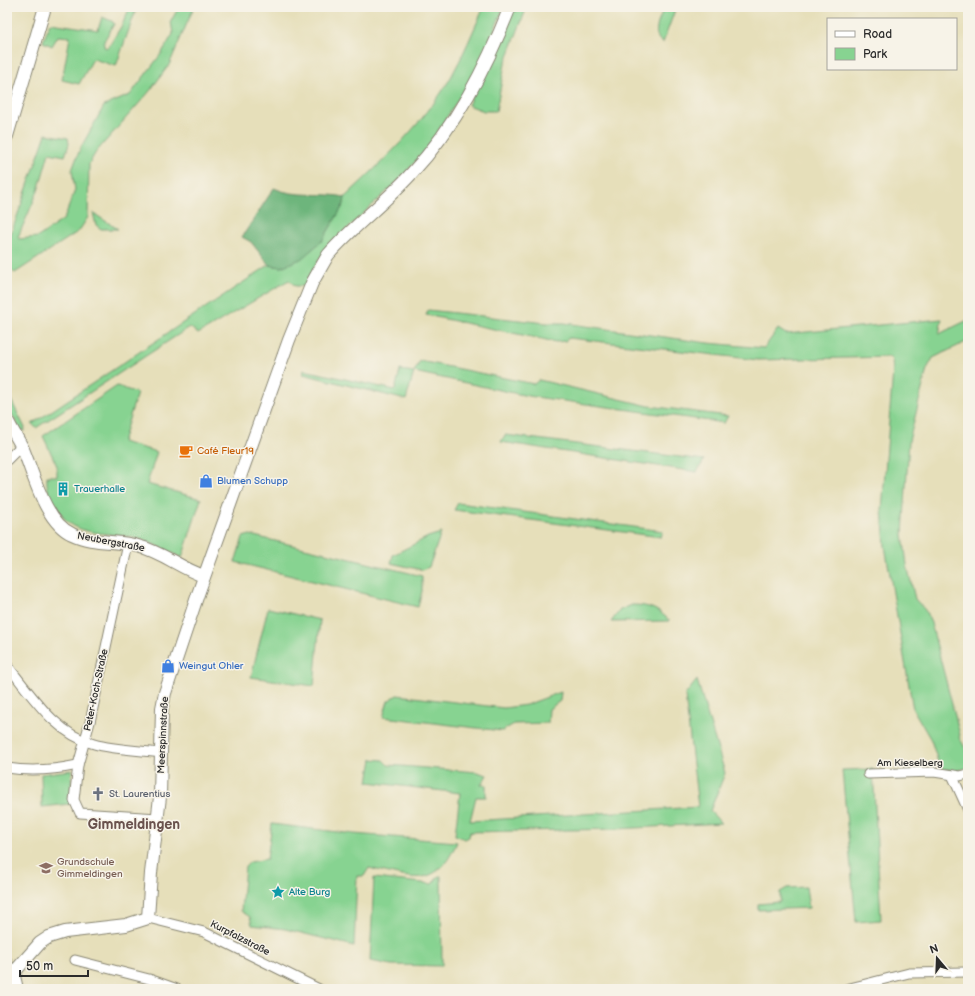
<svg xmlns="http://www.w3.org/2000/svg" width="975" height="996" viewBox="0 0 975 996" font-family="'Balsamiq Sans',sans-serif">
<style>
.green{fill:#87d391;stroke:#597f5e}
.forest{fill:#6db57b;stroke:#4c7053}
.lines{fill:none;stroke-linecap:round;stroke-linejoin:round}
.minor-casing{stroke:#888572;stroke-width:11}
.tertiary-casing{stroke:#888572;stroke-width:14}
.minor{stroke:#fff;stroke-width:9}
.tertiary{stroke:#fff;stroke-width:12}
.labels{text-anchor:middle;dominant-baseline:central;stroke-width:3;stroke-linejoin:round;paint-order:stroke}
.food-label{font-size:10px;fill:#c56008;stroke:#f7f3e8;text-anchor:start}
.shop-label{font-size:10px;fill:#366cbe;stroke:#f7f3e8;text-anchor:start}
.culture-label{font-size:10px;fill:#0d838f;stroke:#f7f3e8;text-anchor:start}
.street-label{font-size:10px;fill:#2b2b2b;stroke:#f7f3e8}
.worship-label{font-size:10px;fill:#5b616d;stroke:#f7f3e8;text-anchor:start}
.education-label{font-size:10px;fill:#785e54;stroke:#f7f3e8;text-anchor:start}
.district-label{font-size:14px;font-weight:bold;fill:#6a524e;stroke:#f7f3e8}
</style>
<rect width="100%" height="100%" fill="#f7f3e8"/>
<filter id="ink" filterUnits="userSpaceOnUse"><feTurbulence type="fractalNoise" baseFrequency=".025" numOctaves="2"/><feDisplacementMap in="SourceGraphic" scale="8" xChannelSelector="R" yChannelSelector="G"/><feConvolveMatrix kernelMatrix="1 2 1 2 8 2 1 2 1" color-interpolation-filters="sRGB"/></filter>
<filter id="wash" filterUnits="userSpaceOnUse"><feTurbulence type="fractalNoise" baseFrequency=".012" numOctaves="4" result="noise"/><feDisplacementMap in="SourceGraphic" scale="16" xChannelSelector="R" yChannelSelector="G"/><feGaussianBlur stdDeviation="0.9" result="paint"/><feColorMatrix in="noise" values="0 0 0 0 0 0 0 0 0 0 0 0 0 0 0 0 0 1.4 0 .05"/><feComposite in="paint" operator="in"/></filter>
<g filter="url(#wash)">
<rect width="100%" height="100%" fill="#e6dfba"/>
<g class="green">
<path d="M 130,7 L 137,7 L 116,66 L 93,59 L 79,84 L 62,80 L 70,37 L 58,36 L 52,46 L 43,42 L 50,23 L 98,30 L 102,17 L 112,21 L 114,24 L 104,41 L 104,47 L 108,48 L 122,25 Z"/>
<path d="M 179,7 L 194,7 L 169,65 L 149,92 L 96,152 L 89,164 L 88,217 L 79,231 L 15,273 L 9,269 L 7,272 L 7,245 L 46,134 L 68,138 L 69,144 L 65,156 L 49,153 L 38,191 L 18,237 L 19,239 L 38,237 L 64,219 L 75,190 L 72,170 L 80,149 L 104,106 L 130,95 L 161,54 L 173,34 L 171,21 Z"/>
<path d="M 484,7 L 504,7 L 478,68 L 426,150 L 398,181 L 334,241 L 316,264 L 305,286 L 295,286 L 289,280 L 198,334 L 190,327 L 36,428 L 32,424 L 269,265 L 281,267 L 322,241 L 344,204 L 345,197 C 383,161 423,124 450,79 C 463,56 473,31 484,7 Z"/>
<path d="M 513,7 L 527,7 L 505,64 L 496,111 L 484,111 L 468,105 Z"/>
<path d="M 664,7 L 676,7 L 663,43 C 650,35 660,19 664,7 Z"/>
<path d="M 93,213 L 118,229 L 101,229 L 96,225 Z"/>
<path d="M 428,310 L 546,323 L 564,323 L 708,343 L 764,348 L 778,329 L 786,334 L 942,319 L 939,334 L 968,320 L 968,341 L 933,358 L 927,369 L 909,441 L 903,534 L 907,565 L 915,599 L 925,610 L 931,623 L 960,735 L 959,737 L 968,753 L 968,768 L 955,771 L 940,768 L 931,740 L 913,709 L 885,546 L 882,510 L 893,371 L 892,360 L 889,357 L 758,360 L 569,338 L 565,341 L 556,342 L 426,315 Z"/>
<path d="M 420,361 L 534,384 L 539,380 L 649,406 L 728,416 L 724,423 L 528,396 L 414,372 L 406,400 L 303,374 L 304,370 L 395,390 L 400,370 L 414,372 Z"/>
<path d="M 117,386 L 137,393 L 122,442 L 157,452 L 147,484 L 201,499 L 182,558 C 166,550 149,541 131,537 C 101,531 71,538 55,505 C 49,494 46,488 47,476 L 57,476 L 57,466 L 43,436 Z"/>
<path d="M 7,392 L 25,428 L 24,431 L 20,430 L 7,405 Z"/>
<path d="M 505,435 L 704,460 L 697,472 L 501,442 Z"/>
<path d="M 458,503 L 663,531 L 661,537 L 454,510 Z"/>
<path d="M 441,533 L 429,567 L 422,570 L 391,563 L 393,555 L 428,537 Z"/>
<path d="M 250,535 L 422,576 L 422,591 L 418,607 L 235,562 L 243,537 Z"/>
<path d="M 632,605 C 649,605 658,609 670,621 L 611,622 L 620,610 Z"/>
<path d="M 268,608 L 320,620 L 314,686 L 251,677 Z"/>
<path d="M 697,680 L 725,773 L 710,811 L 721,823 L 617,829 L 470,832 L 469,837 L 465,839 L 455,835 L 460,793 L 368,782 L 372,759 L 383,760 L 388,765 L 477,772 L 487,775 L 481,785 L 486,785 L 486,797 L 476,797 L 470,821 L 698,807 L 685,695 Z"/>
<path d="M 561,692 L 560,701 L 549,709 L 548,723 L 514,724 L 502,731 L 383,717 L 388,701 L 397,695 L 504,708 L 526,705 Z"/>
<path d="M 873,769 L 881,920 L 856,922 L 842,770 Z"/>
<path d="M 72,770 L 70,804 L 42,807 L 41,774 Z"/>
<path d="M 272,824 L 354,834 L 457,842 C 436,891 412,878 369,868 L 364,876 L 357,876 L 354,946 L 285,929 L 252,925 L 250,917 L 241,911 L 245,867 L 250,862 L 267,859 Z"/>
<path d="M 439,876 L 441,876 L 442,966 L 391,965 L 370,961 L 374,878 L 432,884 Z"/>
<path d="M 806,887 L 809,908 L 758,910 L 758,904 L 780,902 L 780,892 L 787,888 Z"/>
</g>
<path class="forest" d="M 274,188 C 294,198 322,192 345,197 L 344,204 L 322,241 L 301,259 L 281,267 L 269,265 L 251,242 L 242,237 Z"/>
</g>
<g filter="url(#ink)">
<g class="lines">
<g class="minor-casing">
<g id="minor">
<path d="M 7,460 L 21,446"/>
<path d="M 128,544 L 90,722 L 78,765 L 74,800 L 80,813 L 158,818"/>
<path d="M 7,665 C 31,694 55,734 94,744 C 115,750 139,750 160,753"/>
<path d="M 7,768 C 32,772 54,770 78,765"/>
<path d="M 868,774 L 934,772 L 960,776 L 968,774"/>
<path d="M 952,775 L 968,810"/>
<path d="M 148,918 L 204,932 L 319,989"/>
<path d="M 75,960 L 149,979 L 177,989"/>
<path d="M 7,962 L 14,976"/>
<path d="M 846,989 L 909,973 L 968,972"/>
</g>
</g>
<g class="tertiary-casing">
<g id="tertiary">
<path d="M 7,136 L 45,7"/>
<path d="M 7,420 C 12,430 18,439 23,449 C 34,475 45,522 72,534 C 92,544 117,540 138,546 C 163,552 181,569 204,576"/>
<path d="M 17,989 L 14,976 L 17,969 L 40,943 L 49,937 L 65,932 L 126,925 L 148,918 L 151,873 L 160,797 L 162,708 L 165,693 L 198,594 L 289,340 L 312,283 L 328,255 C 353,226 385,203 411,174 C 456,126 486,68 510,7"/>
</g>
</g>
<use href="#minor" class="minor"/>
<use href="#tertiary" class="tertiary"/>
</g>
</g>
<defs>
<g id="cafe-bare" transform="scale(1.08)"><path d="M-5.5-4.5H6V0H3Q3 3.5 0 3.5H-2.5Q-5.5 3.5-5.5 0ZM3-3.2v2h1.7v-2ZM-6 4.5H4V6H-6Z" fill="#e8710a" stroke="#f7f3e8" stroke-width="2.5" paint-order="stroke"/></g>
<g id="shop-bare" transform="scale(1.08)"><path d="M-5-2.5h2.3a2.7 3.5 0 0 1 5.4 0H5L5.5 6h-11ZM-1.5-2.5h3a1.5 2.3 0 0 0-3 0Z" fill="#3f7fe0" stroke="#f7f3e8" stroke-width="2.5" paint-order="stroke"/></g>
<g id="building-bare" transform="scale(1.08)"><path d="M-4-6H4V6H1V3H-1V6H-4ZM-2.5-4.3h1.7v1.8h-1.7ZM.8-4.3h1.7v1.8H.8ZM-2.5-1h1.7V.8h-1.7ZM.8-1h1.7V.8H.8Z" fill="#0f9aa8" stroke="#f7f3e8" stroke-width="2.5" paint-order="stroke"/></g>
<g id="church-bare" transform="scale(1.08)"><path d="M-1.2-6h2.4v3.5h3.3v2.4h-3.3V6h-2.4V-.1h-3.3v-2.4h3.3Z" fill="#6b7280" stroke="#f7f3e8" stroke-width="2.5" paint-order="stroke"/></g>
<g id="school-bare" transform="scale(1.08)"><path d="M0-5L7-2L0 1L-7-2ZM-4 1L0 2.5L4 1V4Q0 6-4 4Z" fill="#8d6e63" stroke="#f7f3e8" stroke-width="2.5" paint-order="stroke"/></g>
<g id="sight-bare" transform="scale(1.08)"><path d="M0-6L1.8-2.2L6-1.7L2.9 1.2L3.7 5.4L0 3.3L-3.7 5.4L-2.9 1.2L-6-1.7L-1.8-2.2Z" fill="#0f9aa8" stroke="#f7f3e8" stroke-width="2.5" paint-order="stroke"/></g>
</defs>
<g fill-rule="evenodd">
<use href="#cafe-bare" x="186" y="451"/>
<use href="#shop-bare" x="206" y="481"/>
<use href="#building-bare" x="63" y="489"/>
<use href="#shop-bare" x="168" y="666"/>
<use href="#church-bare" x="98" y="794"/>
<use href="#school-bare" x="46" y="868"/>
<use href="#sight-bare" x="278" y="892"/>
</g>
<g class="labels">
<g class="food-label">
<text x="197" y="451">Café Fleur19</text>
</g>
<g class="shop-label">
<text x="217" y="481">Blumen Schupp</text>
<text x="179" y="666">Weingut Ohler</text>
</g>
<g class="culture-label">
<text x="74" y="489">Trauerhalle</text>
<text x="289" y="892">Alte Burg</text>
</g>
<g class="street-label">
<text transform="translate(111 542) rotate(11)">Neubergstraße</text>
<text transform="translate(96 690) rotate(-78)">Peter-Koch-Straße</text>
<text transform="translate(163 735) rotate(-87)">Meerspinnstraße</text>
<text x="910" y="763">Am Kieselberg</text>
<text transform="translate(240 938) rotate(27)">Kurpfalzstraße</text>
</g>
<g class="worship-label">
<text x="109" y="794">St. Laurentius</text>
</g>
<g class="education-label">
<text x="57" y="862">Grundschule<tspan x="57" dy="12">Gimmeldingen</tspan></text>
</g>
<g class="district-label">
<text x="134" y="824">Gimmeldingen</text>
</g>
</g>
<rect width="975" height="996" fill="none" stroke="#f7f3e8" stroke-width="24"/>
<rect x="827" y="18" width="130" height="52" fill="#f7f3e8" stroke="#a5a39c"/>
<rect x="835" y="31" width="20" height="6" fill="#ffffff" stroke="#a5a39c"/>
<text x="863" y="38" font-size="12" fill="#2b2b2b">Road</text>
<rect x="835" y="48" width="20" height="12" fill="#87d391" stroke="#a5a39c"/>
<text x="863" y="58" font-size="12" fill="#2b2b2b">Park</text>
<g transform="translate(937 958) rotate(341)" stroke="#f7f3e8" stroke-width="3" paint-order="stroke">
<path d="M0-3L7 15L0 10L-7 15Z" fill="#2b2b2b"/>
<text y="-6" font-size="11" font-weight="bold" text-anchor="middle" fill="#2b2b2b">N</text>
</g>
<path d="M20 970v6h68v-6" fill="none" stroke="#2b2b2b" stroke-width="2"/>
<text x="26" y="970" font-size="12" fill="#2b2b2b" stroke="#f7f3e8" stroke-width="3" paint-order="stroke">50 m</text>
</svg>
